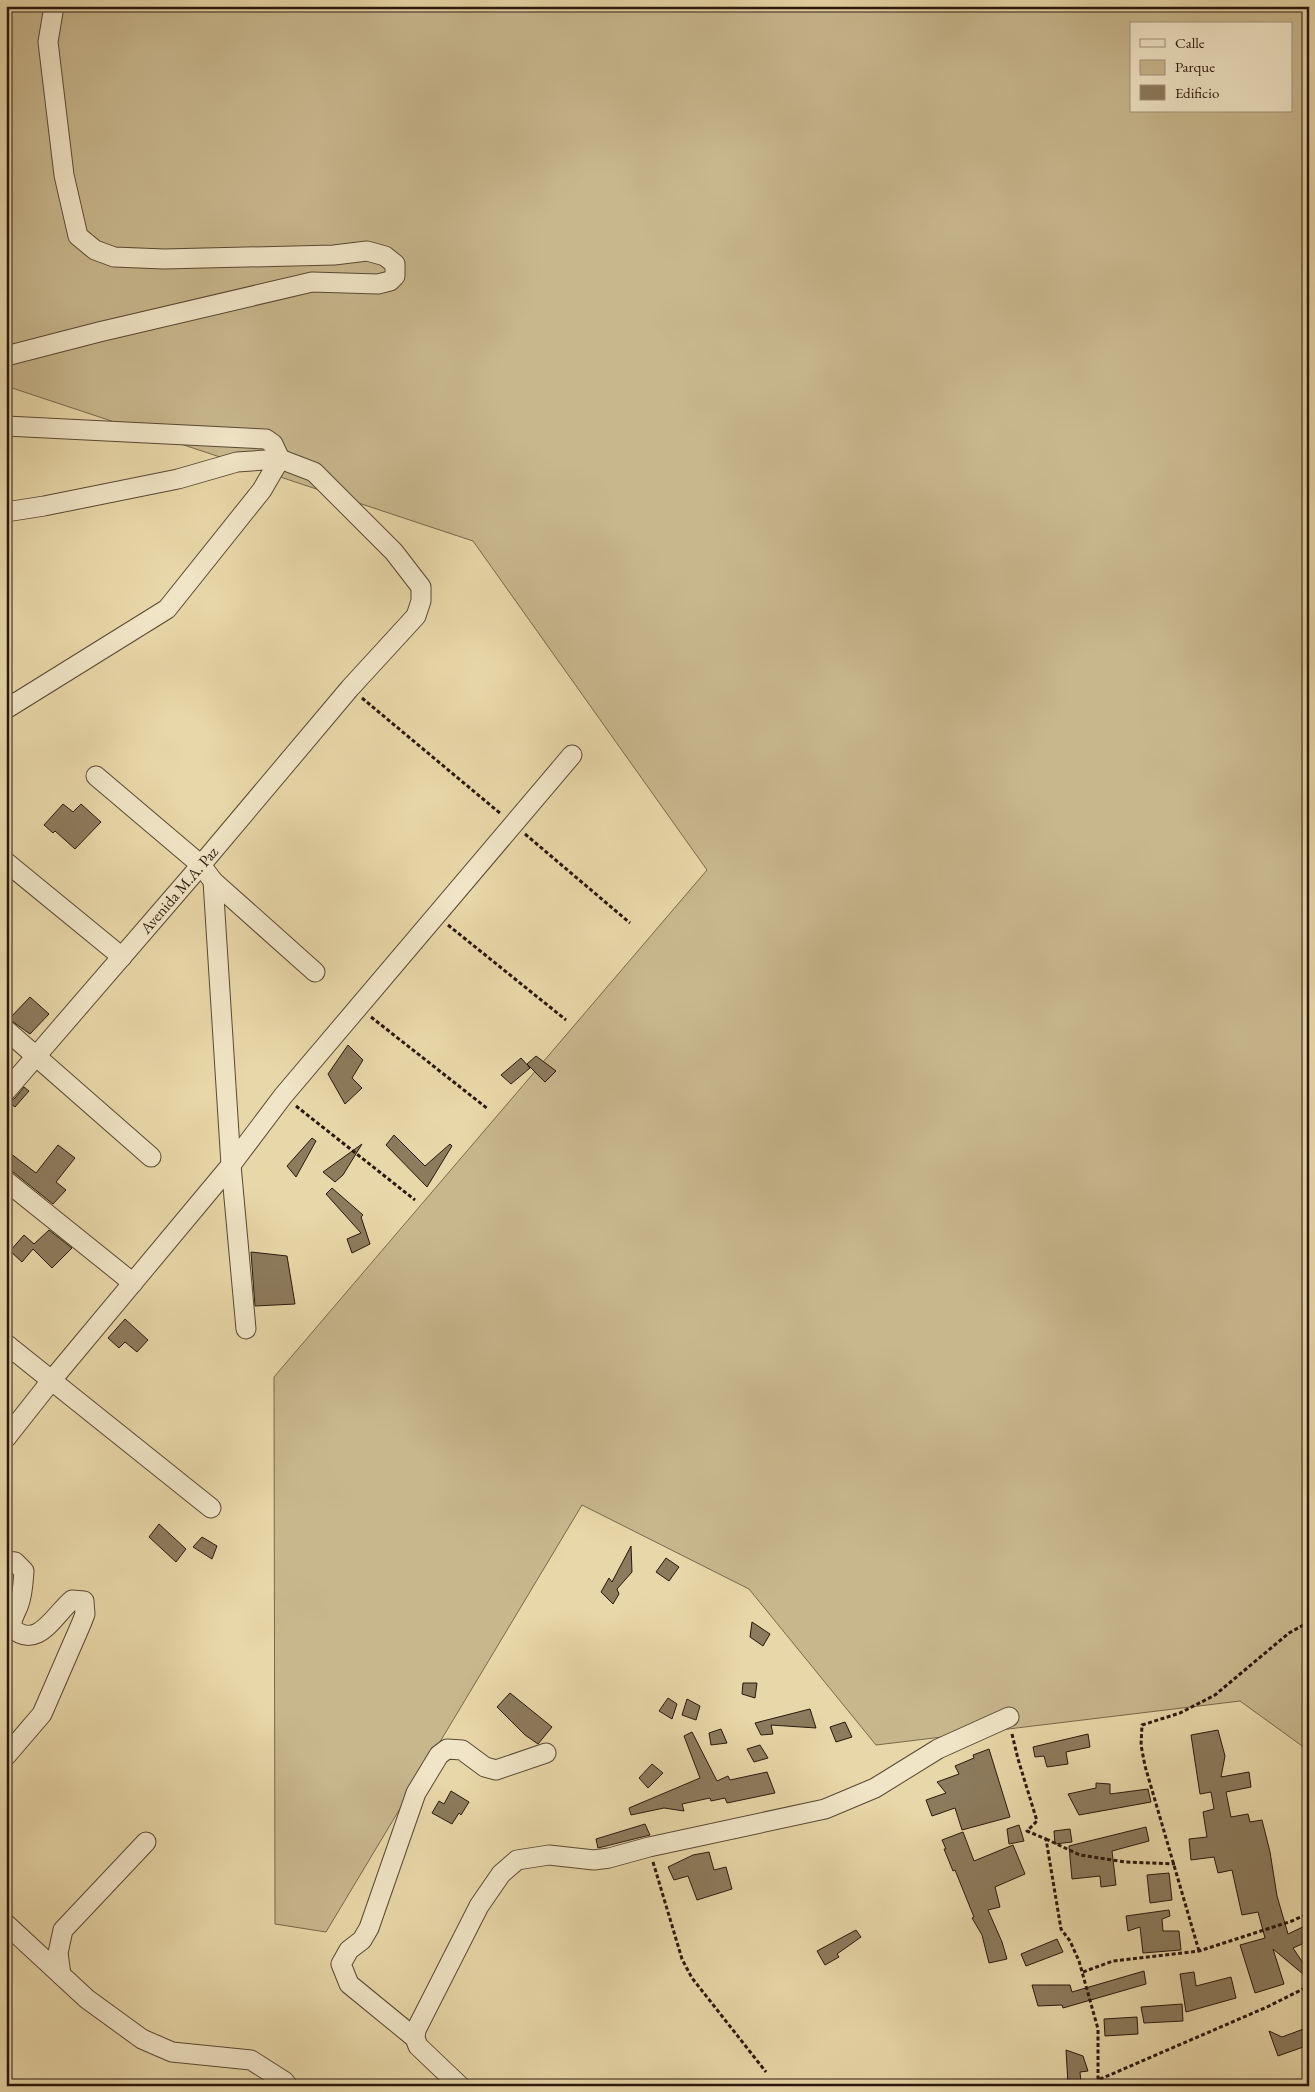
<svg xmlns="http://www.w3.org/2000/svg" width="1315" height="2092" viewBox="0 0 1315 2092" font-family="'EB Garamond',serif">
<style>
.green{fill:#c8b78d;stroke:#78684c;fill-rule:evenodd}
.building{fill:#8c7b5d;stroke:#29180c}
.lines{fill:none;stroke-linecap:round;stroke-linejoin:round}
.street-casing{stroke:#594833;stroke-width:21}
.path{stroke:#29180c;stroke-width:3;stroke-dasharray:4 2.5;stroke-linecap:butt}
.street{stroke:#f0e5c6;stroke-width:19}
.labels{text-anchor:middle;dominant-baseline:central;stroke-width:4.5;stroke-linejoin:round;paint-order:stroke}
.street-label{font-size:16px;fill:#29180c;stroke:#f0e5c6}
</style>
<rect width="100%" height="100%" fill="#e8d7a8"/>
<filter id="stains"><feTurbulence type="fractalNoise" baseFrequency=".004" numOctaves="4"/><feColorMatrix values="0 0 0 0 .2 0 0 0 0 .09 0 0 0 0 .02 0 0 0 .5 -.17"/></filter>
<radialGradient id="worn" r=".72"><stop offset=".6" stop-color="#630" stop-opacity="0"/><stop offset="1" stop-color="#630" stop-opacity=".3"/></radialGradient>
<path class="green" d="M 6,6 L 1309,6 L 1309,1751 L 1240,1701 L 876,1745 L 749,1589 L 582,1505 L 326,1932 L 275,1924 L 274,1377 L 707,870 L 473,541 L 6,386 ZM 1131,24 L 1291,24 L 1291,111 L 1131,111 Z"/>
<g class="building">
<path d="M 63,804 L 73,812 L 81,804 L 101,822 L 75,849 L 55,831 L 53,833 L 44,825 Z"/>
<path d="M 30,997 L 49,1014 L 30,1034 L 9,1019 Z"/>
<path d="M 348,1045 L 363,1060 L 352,1078 L 362,1088 L 345,1104 L 328,1074 Z"/>
<path d="M 536,1056 L 556,1071 L 545,1082 L 527,1064 Z"/>
<path d="M 521,1058 L 530,1068 L 511,1084 L 501,1075 Z"/>
<path d="M 24,1087 L 29,1091 L 15,1107 L 9,1102 L 15,1098 Z"/>
<path d="M 394,1135 L 425,1166 L 450,1144 L 452,1146 L 427,1187 L 386,1145 Z"/>
<path d="M 312,1138 L 316,1141 L 296,1177 L 287,1166 Z"/>
<path d="M 362,1144 L 343,1175 L 335,1182 L 323,1172 Z"/>
<path d="M 58,1145 L 75,1158 L 56,1182 L 66,1190 L 53,1204 L 13,1172 L 6,1170 L 6,1150 L 36,1173 Z"/>
<path d="M 332,1188 L 363,1215 L 361,1217 L 370,1244 L 352,1253 L 347,1239 L 361,1233 L 326,1194 Z"/>
<path d="M 49,1230 L 72,1248 L 52,1268 L 33,1249 L 22,1262 L 10,1251 L 24,1235 L 34,1244 Z"/>
<path d="M 251,1252 L 287,1256 L 295,1304 L 255,1306 Z"/>
<path d="M 125,1319 L 148,1340 L 137,1352 L 125,1342 L 119,1348 L 108,1338 Z"/>
<path d="M 159,1524 L 186,1549 L 176,1562 L 149,1537 Z"/>
<path d="M 202,1537 L 217,1546 L 212,1559 L 193,1547 Z"/>
<path d="M 631,1546 L 632,1572 L 617,1589 L 619,1594 L 613,1604 L 601,1592 L 609,1578 L 612,1582 Z"/>
<path d="M 666,1558 L 679,1567 L 669,1581 L 656,1572 Z"/>
<path d="M 752,1622 L 770,1634 L 763,1646 L 750,1637 Z"/>
<path d="M 743,1683 L 757,1683 L 755,1698 L 742,1694 Z"/>
<path d="M 510,1693 L 552,1727 L 538,1744 L 525,1735 L 497,1707 Z"/>
<path d="M 668,1698 L 677,1704 L 672,1719 L 659,1711 Z"/>
<path d="M 687,1699 L 700,1706 L 696,1720 L 682,1715 Z"/>
<path d="M 810,1709 L 816,1728 L 771,1725 L 773,1734 L 761,1735 L 755,1723 Z"/>
<path d="M 845,1722 L 852,1737 L 836,1742 L 830,1727 Z"/>
<path d="M 721,1729 L 727,1743 L 711,1745 L 709,1733 Z"/>
<path d="M 1218,1730 L 1225,1756 L 1221,1777 L 1249,1772 L 1251,1787 L 1226,1792 L 1231,1817 L 1248,1814 L 1250,1822 L 1262,1820 L 1270,1852 L 1277,1896 L 1288,1934 L 1309,1924 L 1309,1941 L 1293,1948 L 1309,1972 L 1309,1979 L 1273,1949 L 1284,1984 L 1255,1993 L 1240,1945 L 1265,1938 L 1258,1912 L 1242,1915 L 1232,1870 L 1218,1873 L 1214,1857 L 1191,1860 L 1189,1839 L 1207,1837 L 1203,1812 L 1214,1809 L 1211,1792 L 1200,1794 L 1191,1735 Z"/>
<path d="M 692,1732 L 717,1781 L 728,1776 L 730,1780 L 767,1772 L 775,1793 L 727,1803 L 725,1798 L 711,1801 L 710,1798 L 682,1804 L 684,1811 L 664,1808 L 631,1815 L 629,1808 L 700,1778 L 684,1736 Z"/>
<path d="M 1088,1734 L 1090,1747 L 1066,1752 L 1068,1764 L 1047,1767 L 1044,1756 L 1035,1757 L 1033,1747 Z"/>
<path d="M 760,1745 L 768,1758 L 754,1762 L 747,1749 Z"/>
<path d="M 989,1749 L 1010,1817 L 962,1830 L 955,1808 L 932,1816 L 926,1800 L 946,1793 L 937,1782 L 959,1774 L 955,1766 L 974,1758 L 973,1755 Z"/>
<path d="M 652,1764 L 663,1773 L 648,1788 L 639,1778 Z"/>
<path d="M 1096,1783 L 1110,1784 L 1110,1794 L 1148,1789 L 1151,1802 L 1079,1815 L 1068,1794 L 1096,1788 Z"/>
<path d="M 451,1791 L 469,1802 L 461,1815 L 459,1813 L 452,1824 L 432,1813 L 439,1801 L 444,1804 Z"/>
<path d="M 645,1824 L 650,1835 L 598,1848 L 596,1839 Z"/>
<path d="M 1019,1825 L 1024,1841 L 1009,1844 L 1007,1829 Z"/>
<path d="M 1146,1827 L 1149,1841 L 1112,1851 L 1116,1885 L 1101,1887 L 1100,1876 L 1072,1879 L 1069,1846 Z"/>
<path d="M 1070,1829 L 1072,1842 L 1055,1844 L 1054,1831 Z"/>
<path d="M 963,1832 L 974,1861 L 1013,1845 L 1025,1874 L 995,1887 L 1000,1907 L 988,1910 L 1002,1942 L 1007,1959 L 989,1963 L 982,1935 L 972,1918 L 974,1917 L 955,1870 L 953,1871 L 944,1849 L 946,1849 L 942,1840 Z"/>
<path d="M 709,1852 L 714,1870 L 726,1867 L 732,1889 L 697,1900 L 688,1876 L 674,1880 L 668,1867 L 693,1855 Z"/>
<path d="M 1169,1873 L 1172,1900 L 1150,1903 L 1147,1875 Z"/>
<path d="M 1169,1910 L 1170,1916 L 1162,1919 L 1163,1931 L 1179,1931 L 1181,1950 L 1143,1953 L 1140,1927 L 1128,1931 L 1126,1916 Z"/>
<path d="M 856,1930 L 861,1937 L 837,1954 L 839,1957 L 825,1965 L 817,1951 Z"/>
<path d="M 1057,1939 L 1063,1952 L 1026,1966 L 1021,1954 Z"/>
<path d="M 1144,1971 L 1146,1984 L 1063,2008 L 1062,2005 L 1038,2006 L 1032,1985 L 1070,1985 L 1072,1992 Z"/>
<path d="M 1194,1972 L 1196,1986 L 1231,1977 L 1236,1998 L 1186,2012 L 1180,1974 Z"/>
<path d="M 1182,2004 L 1183,2021 L 1144,2023 L 1141,2007 Z"/>
<path d="M 1137,2017 L 1138,2034 L 1105,2036 L 1104,2019 Z"/>
<path d="M 1309,2027 L 1309,2045 L 1278,2056 L 1269,2031 L 1282,2037 Z"/>
<path d="M 1066,2050 L 1083,2056 L 1088,2071 L 1080,2072 L 1081,2083 L 1068,2084 Z"/>
</g>
<g class="lines">
<g class="street-casing">
<g id="street">
<path d="M 6,356 L 99,332 L 312,282 L 378,284 L 390,281 L 395,276 L 395,264 L 385,256 L 367,251 L 334,255 L 164,259 L 114,257 L 95,250 L 78,236 L 64,175 L 48,42 L 54,6"/>
<path d="M 6,426 L 266,439 L 273,444 L 280,459 L 262,490 L 167,609 L 6,709"/>
<path d="M 6,512 L 44,506 L 178,479 L 237,462 L 280,459 L 314,472 L 394,552 L 421,587 L 421,601 L 416,616 L 350,688 L 201,865 L 6,1091"/>
<path d="M 96,776 L 201,865 L 213,881 L 231,1165 L 246,1329"/>
<path d="M 6,862 L 122,957"/>
<path d="M 213,881 L 315,972"/>
<path d="M 6,1030 L 151,1157"/>
<path d="M 6,1181 L 133,1283"/>
<path d="M 6,1344 L 211,1508"/>
<path d="M 6,1438 L 51,1381 L 231,1165 L 283,1096 L 572,755"/>
<path d="M 6,1561 L 15,1562 L 24,1571 C 23,1582 23,1593 19,1604 C 16,1613 12,1616 11,1627 C 37,1652 54,1615 72,1600 L 84,1601 L 85,1614 L 82,1622 L 42,1714 L 6,1756"/>
<path d="M 6,1924 L 87,1999 L 142,2039 L 172,2052 L 251,2060 L 284,2081 L 288,2086"/>
<path d="M 61,1975 L 58,1953 L 63,1930 L 146,1842"/>
<path d="M 415,2038 L 349,1984 L 341,1964 L 349,1950 L 362,1940 L 369,1928 L 416,1793 L 439,1755 L 447,1749 L 462,1750 L 485,1767 L 496,1770 L 546,1753"/>
<path d="M 460,2086 L 418,2046 L 415,2038 L 416,2030 L 479,1906 L 501,1874 L 517,1860 L 549,1855 L 594,1860 L 609,1858 L 649,1847 L 825,1809 L 875,1788 L 938,1749 L 1009,1717"/>
</g>
</g>
<g class="path">
<path d="M 362,698 L 501,814"/>
<path d="M 525,834 L 630,923"/>
<path d="M 448,925 L 566,1020"/>
<path d="M 371,1017 L 488,1109"/>
<path d="M 296,1106 L 415,1200"/>
<path d="M 1012,1734 L 1018,1759 L 1037,1821 L 1027,1831 L 1046,1839 L 1061,1929 L 1070,1941 L 1079,1961 L 1098,2029 L 1098,2080 L 1267,2007 L 1309,1986"/>
<path d="M 1046,1839 L 1080,1855 L 1125,1862 L 1175,1864"/>
<path d="M 653,1862 L 682,1959 L 692,1978 L 766,2072"/>
<path d="M 1199,1951 L 1145,1766 L 1141,1745 L 1142,1725 L 1180,1713 L 1215,1695 L 1289,1633 L 1309,1622"/>
<path d="M 1083,1972 L 1113,1961 L 1199,1951 L 1292,1921 L 1309,1913"/>
</g>
<use href="#street" class="street"/>
</g>
<g class="labels">
<g class="street-label">
<text transform="translate(179 890) rotate(-49)">Avenida M.A. Paz</text>
</g>
</g>
<rect width="1315" height="2092" fill="none" stroke="#e8d7a8" stroke-width="25"/>
<rect x="8" y="8" width="1300" height="2077" fill="none" stroke="#29180c" stroke-width="2.5"/>
<rect x="12" y="12" width="1290" height="2067" fill="none" stroke="#29180c"/>
<rect x="1130" y="22" width="162" height="90" fill="#f0e5c6" stroke="#a0937c"/>
<rect x="1140" y="39" width="25" height="8" fill="#f0e5c6" stroke="#a0937c"/>
<text x="1175" y="48" font-size="15" fill="#29180c">Calle</text>
<rect x="1140" y="60" width="25" height="15" fill="#c8b78d" stroke="#a0937c"/>
<text x="1175" y="72" font-size="15" fill="#29180c">Parque</text>
<rect x="1140" y="85" width="25" height="15" fill="#8c7b5d" stroke="#a0937c"/>
<text x="1175" y="98" font-size="15" fill="#29180c">Edificio</text>
<rect width="100%" height="100%" filter="url(#stains)"/>
<rect width="100%" height="100%" fill="url(#worn)"/>
</svg>
